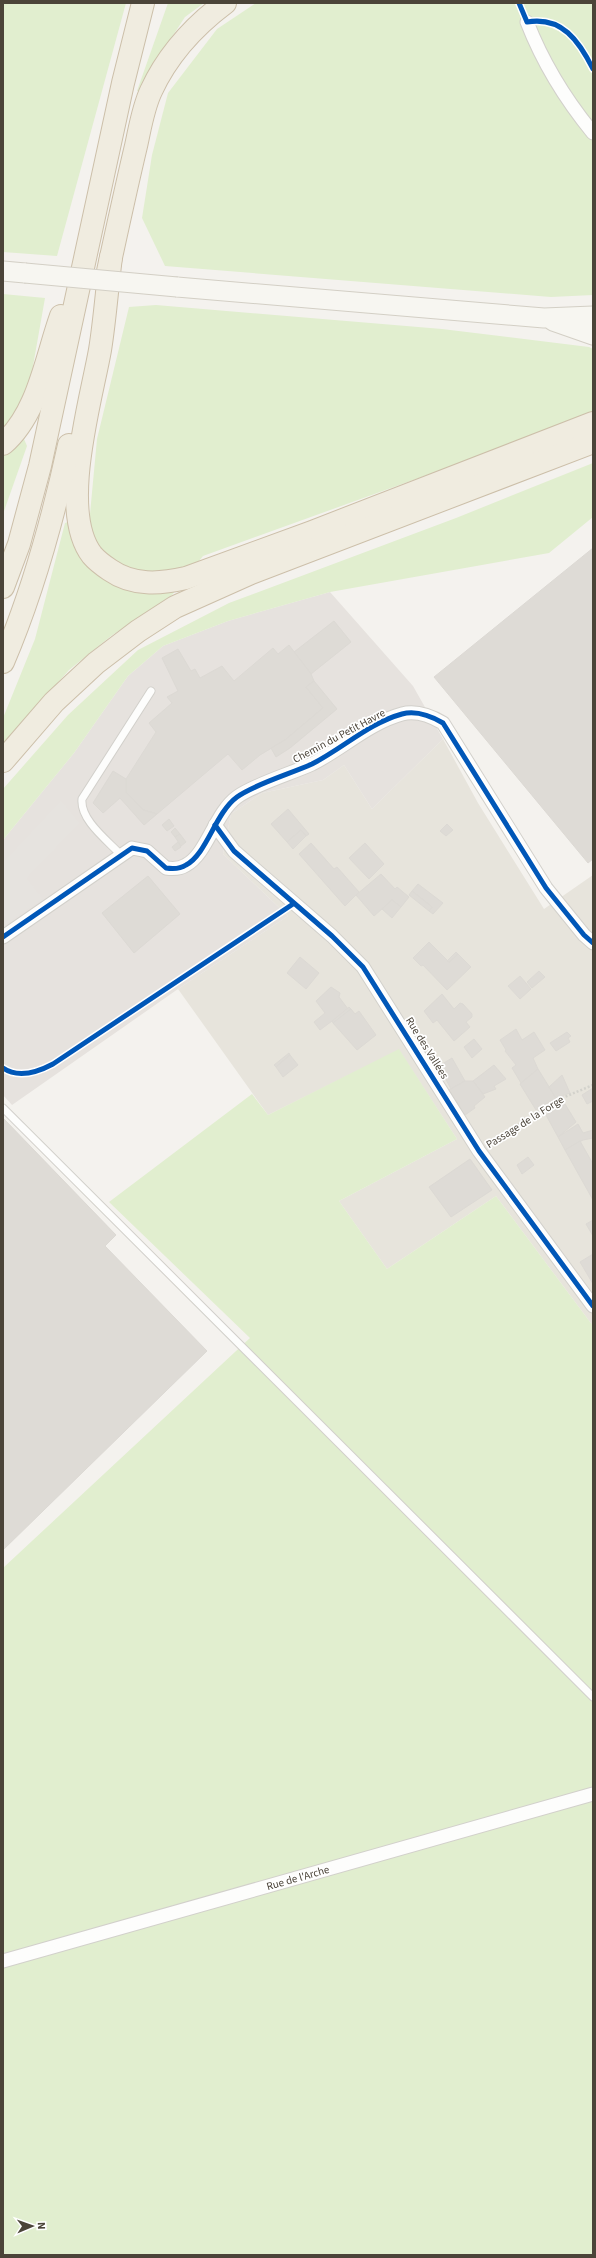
<svg xmlns="http://www.w3.org/2000/svg" width="596" height="2258" viewBox="0 0 596 2258" font-family="'Source Sans 3',sans-serif">
<style>
.residential{fill:#e7e4dc}
.industrial{fill:#e6e2de}
.green{fill:#e1eecf}
.parking{fill:#e6e3df}
.building{fill:#dedbd6;stroke:#dcd9d4}
.lines{fill:none;stroke-linecap:round;stroke-linejoin:round}
.service-casing{stroke:#d2d0cb;stroke-width:9}
.minor-casing{stroke:#d2d0cb;stroke-width:15}
.secondary-casing{stroke:#d3cfc5;stroke-width:21}
.trunk-casing{stroke:#ccbfa9;stroke-width:24}
.path{stroke:#d3d2cc;stroke-width:2.5;stroke-dasharray:2 2;stroke-linecap:butt}
.service{stroke:#fdfdfc;stroke-width:7}
.minor{stroke:#fdfdfc;stroke-width:13}
.secondary{stroke:#f7f6f1;stroke-width:19}
.trunk{stroke:#f0ece0;stroke-width:22}
.secondary-bridge-casing{stroke:#d3cfc5;stroke-width:21;stroke-linecap:butt}
.secondary-bridge{stroke:#f7f6f1;stroke-width:19}
.cycleway-casing{stroke:#fff;stroke-width:8}
.cycleway{stroke:#0057b8;stroke-width:5}
.labels{text-anchor:middle;dominant-baseline:central;stroke-width:3.5;stroke-linejoin:round;paint-order:stroke}
.street-label{font-size:11px;fill:#4b4439;stroke:#fff}
</style>
<rect width="100%" height="100%" fill="#f4f2ee"/>
<path class="residential" d="M 443,739 L 478,803 L 544,909 L 593,875 L 593,1326 L 496,1196 L 387,1269 L 339,1201 L 457,1139 L 399,1050 L 268,1115 L 178,989 L 288,916 L 223,854 L 231,814 L 262,793 L 323,780 L 344,765 L 372,809 Z"/>
<path class="industrial" d="M 330,592 L 413,686 L 443,739 L 372,809 L 344,765 L 323,780 L 262,793 L 231,814 L 223,854 L 288,916 L 178,989 L 12,1105 L 3,1095 L 3,840 L 74,753 L 128,676 L 163,646 L 228,621 Z"/>
<g class="green">
<path d="M 3,3 L 126,3 L 57,256 L 3,252 Z"/>
<path d="M 168,3 L 204,3 L 185,17 L 162,52 L 140,91 L 137,91 Z"/>
<path d="M 256,3 L 593,3 L 593,295 L 551,297 L 165,266 L 142,218 L 152,155 L 168,93 L 217,29 Z"/>
<path d="M 3,294 L 45,298 L 30,383 L 14,416 L 27,446 L 3,514 Z"/>
<path d="M 156,305 L 442,329 L 589,347 L 593,349 L 593,415 L 203,556 L 172,595 L 111,636 L 69,670 L 3,745 L 3,718 L 35,639 L 65,523 L 90,514 L 97,439 L 129,307 Z"/>
<path d="M 593,463 L 593,517 L 549,553 L 330,592 L 228,621 L 163,646 L 128,676 L 74,753 L 3,840 L 3,789 L 68,715 L 138,650 L 229,603 L 456,518 Z"/>
<path d="M 399,1049 L 457,1139 L 339,1201 L 387,1269 L 496,1196 L 593,1326 L 593,2255 L 3,2255 L 3,1568 L 250,1338 L 109,1202 L 252,1094 L 268,1115 Z"/>
</g>
<path class="parking" d="M 61,800 L 80,823 L 27,878 L 43,899 L 3,926 L 3,862 Z"/>
<g class="building">
<path d="M 593,548 L 593,859 L 588,863 L 434,677 Z"/>
<path d="M 334,621 L 351,642 L 311,674 L 294,652 Z"/>
<path d="M 289,645 L 311,674 L 314,681 L 306,687 L 323,708 L 285,740 L 260,755 L 242,770 L 228,754 L 157,814 L 143,810 L 126,792 L 126,779 L 156,732 L 149,723 L 172,703 L 167,697 L 178,691 L 162,658 L 178,649 L 191,671 L 195,669 L 200,678 L 222,666 L 234,681 L 273,648 L 278,654 Z"/>
<path d="M 314,681 L 337,709 L 290,748 L 276,757 L 271,748 L 285,740 L 323,708 L 306,687 Z"/>
<path d="M 113,771 L 126,779 L 126,792 L 143,810 L 157,814 L 144,825 L 120,798 L 103,813 L 93,803 Z"/>
<path d="M 288,809 L 309,834 L 306,836 L 301,830 L 287,842 L 271,824 Z"/>
<path d="M 169,819 L 174,826 L 167,831 L 162,825 Z"/>
<path d="M 447,824 L 453,830 L 446,836 L 440,831 Z"/>
<path d="M 175,828 L 180,834 L 175,837 L 171,832 Z"/>
<path d="M 301,830 L 306,836 L 293,849 L 287,842 Z"/>
<path d="M 180,834 L 186,842 L 181,846 L 175,837 Z"/>
<path d="M 178,842 L 181,847 L 175,851 L 172,847 Z"/>
<path d="M 311,843 L 334,869 L 337,867 L 359,892 L 345,906 L 299,854 Z"/>
<path d="M 365,843 L 384,864 L 369,879 L 349,858 Z"/>
<path d="M 381,874 L 395,889 L 397,887 L 409,897 L 401,907 L 392,900 L 374,916 L 356,895 Z"/>
<path d="M 148,876 L 180,914 L 134,953 L 102,913 Z"/>
<path d="M 418,884 L 443,903 L 433,914 L 429,911 L 432,907 L 412,891 Z"/>
<path d="M 412,891 L 432,907 L 429,911 L 409,895 Z"/>
<path d="M 392,900 L 401,907 L 392,918 L 382,909 Z"/>
<path d="M 429,942 L 449,962 L 458,954 L 471,967 L 447,990 L 423,965 L 421,966 L 413,958 Z"/>
<path d="M 456,952 L 458,954 L 449,962 L 447,961 Z"/>
<path d="M 300,957 L 319,973 L 306,989 L 287,973 Z"/>
<path d="M 539,971 L 545,977 L 532,988 L 527,982 Z"/>
<path d="M 520,976 L 531,989 L 520,999 L 508,986 Z"/>
<path d="M 331,987 L 340,993 L 339,997 L 348,1009 L 320,1030 L 314,1022 L 325,1013 L 316,1001 Z"/>
<path d="M 442,994 L 454,1009 L 460,1003 L 463,1004 L 472,1014 L 472,1017 L 466,1022 L 470,1027 L 454,1041 L 437,1020 L 433,1023 L 424,1011 Z"/>
<path d="M 349,1007 L 351,1009 L 333,1023 L 332,1021 Z"/>
<path d="M 351,1009 L 355,1014 L 359,1011 L 376,1035 L 357,1050 L 333,1023 Z"/>
<path d="M 516,1029 L 522,1040 L 534,1032 L 545,1050 L 533,1058 L 538,1069 L 521,1083 L 512,1068 L 516,1065 L 505,1051 L 506,1050 L 500,1040 Z"/>
<path d="M 567,1032 L 571,1036 L 568,1038 L 570,1042 L 556,1051 L 550,1043 Z"/>
<path d="M 474,1039 L 482,1049 L 472,1058 L 464,1047 Z"/>
<path d="M 289,1053 L 290,1055 L 276,1067 L 274,1065 Z"/>
<path d="M 290,1055 L 298,1065 L 283,1077 L 276,1067 Z"/>
<path d="M 452,1058 L 465,1081 L 451,1089 L 439,1066 Z"/>
<path d="M 494,1065 L 506,1079 L 494,1086 L 496,1089 L 483,1094 L 473,1081 Z"/>
<path d="M 538,1069 L 556,1098 L 536,1110 L 520,1084 Z"/>
<path d="M 562,1075 L 570,1093 L 556,1098 L 549,1087 Z"/>
<path d="M 465,1081 L 473,1081 L 485,1097 L 474,1106 L 475,1108 L 465,1115 L 449,1090 Z"/>
<path d="M 593,1088 L 593,1101 L 587,1104 L 582,1095 Z"/>
<path d="M 565,1104 L 576,1122 L 558,1137 L 546,1115 Z"/>
<path d="M 4,1119 L 116,1235 L 105,1246 L 207,1351 L 3,1550 Z"/>
<path d="M 578,1124 L 583,1133 L 593,1130 L 593,1138 L 583,1140 L 565,1150 L 558,1137 Z"/>
<path d="M 580,1141 L 593,1164 L 593,1200 L 565,1150 Z"/>
<path d="M 528,1157 L 534,1165 L 522,1174 L 517,1165 Z"/>
<path d="M 470,1159 L 492,1190 L 451,1217 L 429,1187 Z"/>
<path d="M 593,1220 L 593,1236 L 586,1224 Z"/>
<path d="M 593,1254 L 593,1284 L 580,1262 Z"/>
</g>
<g class="lines">
<g class="service-casing">
<g id="service">
<path d="M 121,855 C 107,840 80,820 82,799 L 151,691"/>
<path d="M 3,1108 L 593,1697"/>
</g>
</g>
<g class="minor-casing">
<g id="minor">
<path d="M 527,22 C 543,63 565,99 593,133"/>
<path d="M 215,825 L 234,851 L 332,936 L 363,967 L 479,1151 L 593,1306"/>
<path d="M 3,937 L 132,848 L 147,851 L 166,868 C 173,869 180,869 186,865 C 207,854 215,813 237,797 C 255,784 290,774 312,764 C 342,749 369,723 402,714 C 417,710 431,716 443,723 L 546,888 L 584,935 L 593,943"/>
<path d="M 3,1961 L 593,1794"/>
</g>
</g>
<g class="secondary-casing">
<g id="secondary">
<path d="M 3,271 L 25,273"/>
<path d="M 177,287 L 544,318 L 593,316"/>
<path d="M 553,321 L 593,335"/>
</g>
</g>
<g class="trunk-casing">
<g id="trunk">
<path d="M 111,257 C 107,288 105,319 100,350 C 91,401 58,511 92,555 C 97,561 104,566 110,570 C 133,586 160,584 186,578 L 312,532 L 593,423"/>
<path d="M 108,271 C 117,230 126,188 136,146 C 140,128 143,108 151,91 C 168,54 193,27 225,3"/>
<path d="M 3,444 C 38,414 46,358 61,316"/>
<path d="M 3,587 L 19,544 L 40,466 L 123,83 L 143,3"/>
<path d="M 3,662 C 33,592 53,519 69,445"/>
<path d="M 3,761 L 54,702 L 96,663 L 138,631 L 175,607 L 251,573 L 593,442"/>
</g>
</g>
<path class="path" d="M 491,1143 L 555,1101 L 593,1085"/>
<use href="#service" class="service"/>
<use href="#minor" class="minor"/>
<use href="#secondary" class="secondary"/>
<use href="#trunk" class="trunk"/>
<g class="secondary-bridge-casing">
<path id="secondary-bridge" d="M 25,273 L 177,287"/>
</g>
<use href="#secondary-bridge" class="secondary-bridge"/>
<g class="cycleway-casing">
<g id="cycleway">
<path d="M 519,3 L 527,22 C 562,16 579,41 593,69"/>
<path d="M 215,825 L 234,851 L 332,936 L 363,967 L 479,1151 L 593,1306"/>
<path d="M 3,937 L 132,848 L 147,851 L 166,868 C 173,869 180,869 186,865 C 207,854 215,813 237,797 C 255,784 290,774 312,764 C 342,749 369,723 402,714 C 417,710 431,716 443,723 L 546,888 L 584,935 L 593,943"/>
<path d="M 3,1068 C 19,1079 38,1072 53,1064 L 293,904"/>
</g>
</g>
<use href="#cycleway" class="cycleway"/>
</g>
<g class="labels">
<g class="street-label">
<text transform="translate(339 736) rotate(-28)">Chemin du Petit Havre</text>
<text transform="translate(427 1048) rotate(58)">Rue des Vallées</text>
<text transform="translate(525 1122) rotate(-32)">Passage de la Forge</text>
<text transform="translate(298 1878) rotate(-16)">Rue de l'Arche</text>
</g>
</g>
<rect width="596" height="2258" fill="none" stroke="#4b4439" stroke-width="8"/>
<g transform="translate(32 2226) rotate(88)" stroke="#ffffff" stroke-width="3" paint-order="stroke">
<path d="M0-3L7 15L0 10L-7 15Z" fill="#4b4439"/>
<text y="-6" font-size="11" font-weight="bold" text-anchor="middle" fill="#4b4439">N</text>
</g>
</svg>
